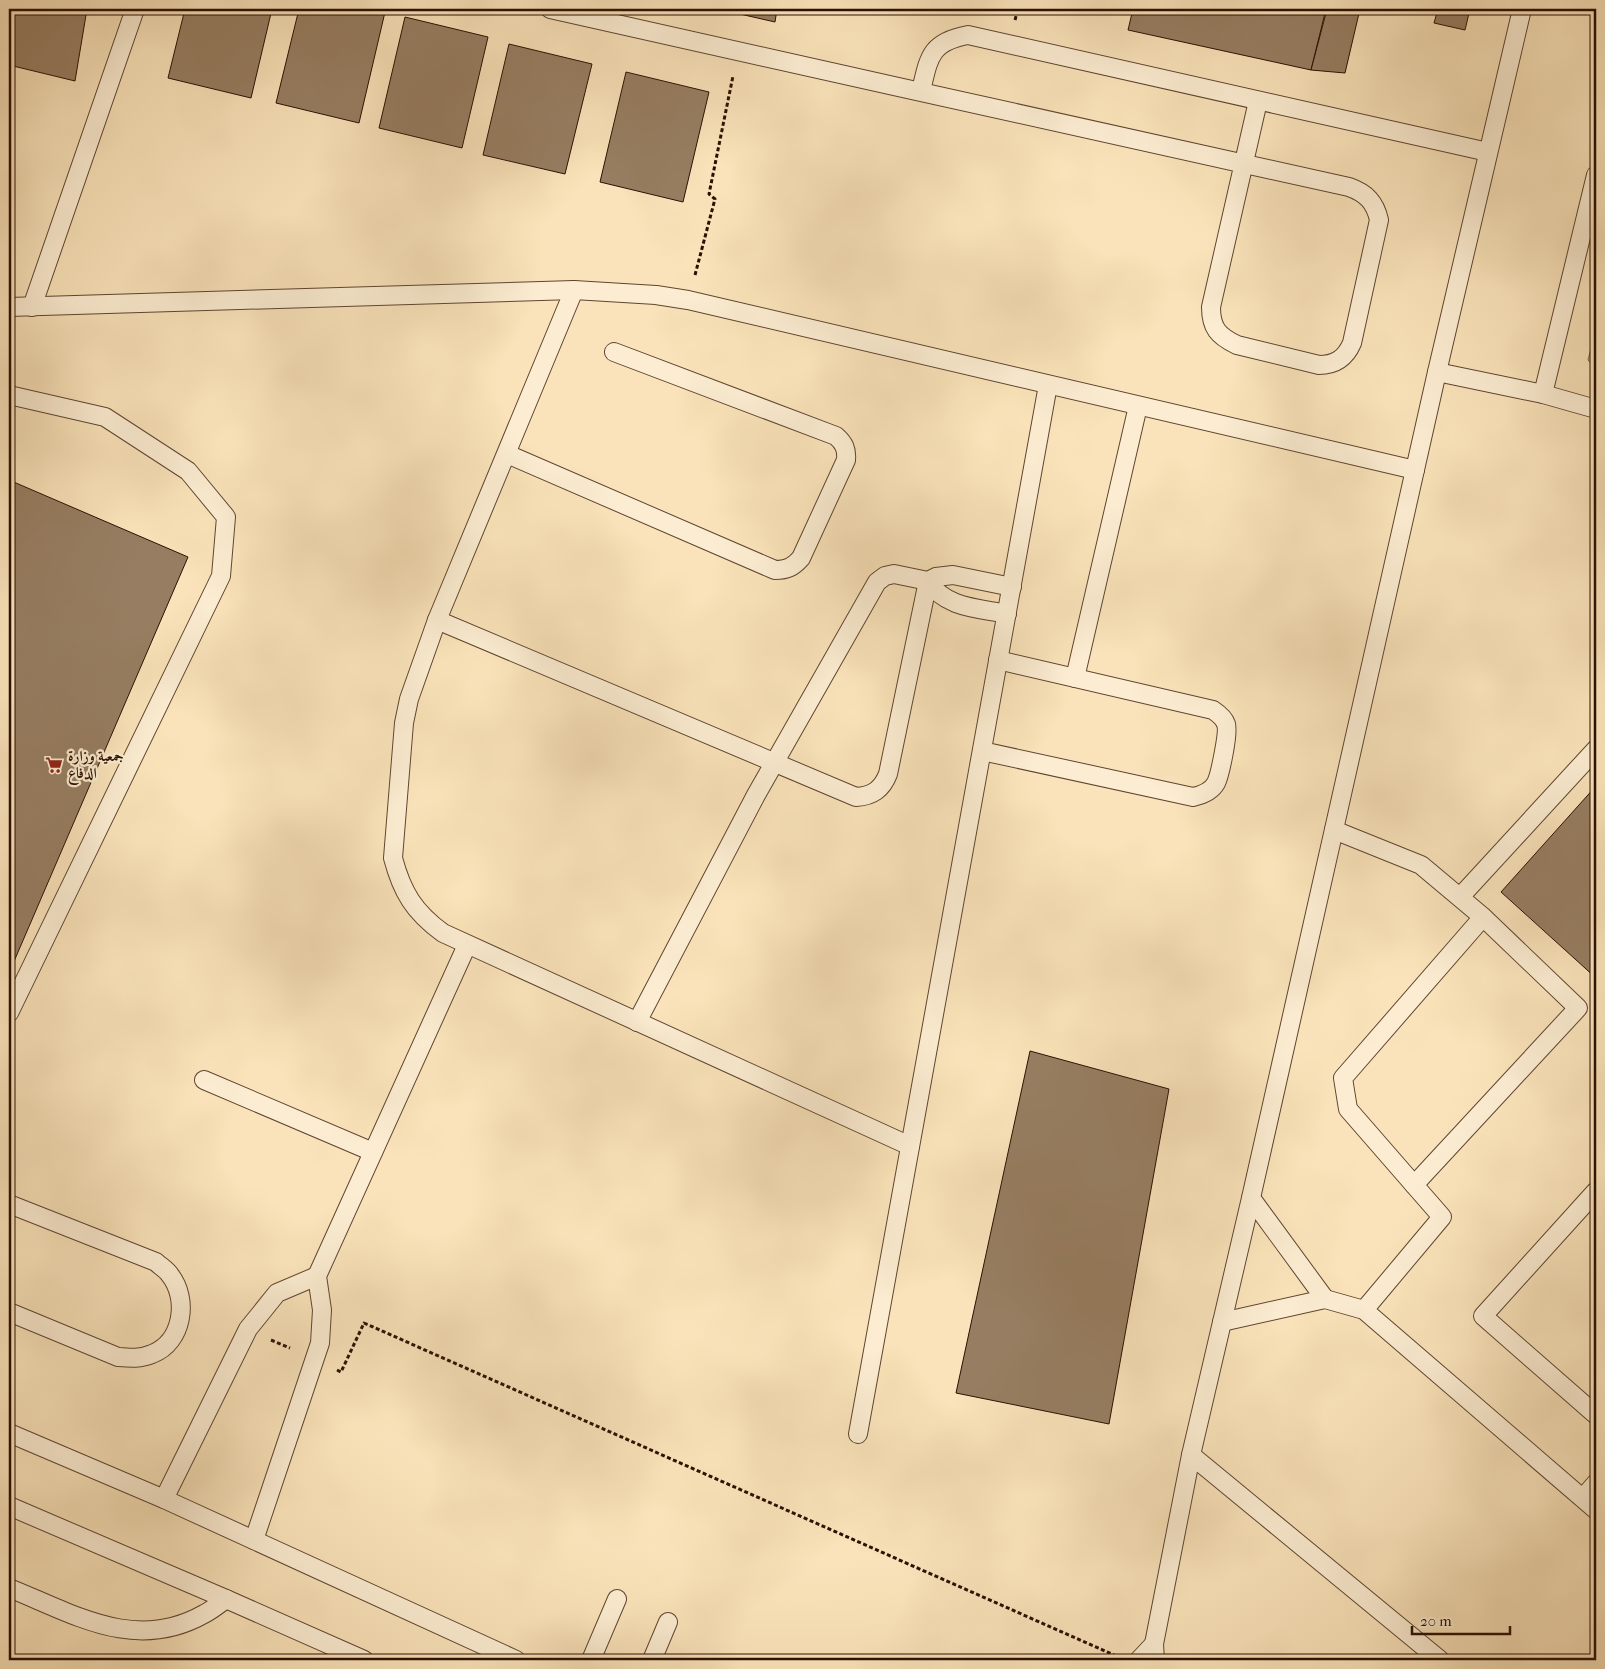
<svg xmlns="http://www.w3.org/2000/svg" width="1605" height="1669" viewBox="0 0 1605 1669" font-family="'IM FELL French Canon',Amiri,serif">
<style>
.green{fill:#d7bf9b;stroke:#81684e}
.building{fill:#977e62;stroke:#2b1002}
.lines{fill:none;stroke-linecap:round;stroke-linejoin:round}
.service-casing{stroke:#5f4530;stroke-width:20}
.path{stroke:#2b1002;stroke-width:3;stroke-dasharray:4 2.5;stroke-linecap:butt}
.service{stroke:#fcedd2;stroke-width:18}
.labels{text-anchor:middle;dominant-baseline:central;stroke-width:4.5;stroke-linejoin:round;paint-order:stroke}
.poi-label{font-size:15px;font-weight:bold;fill:#2b1002;stroke:#fcedd2;text-anchor:start}
</style>
<rect width="100%" height="100%" fill="#fae3ba"/>
<filter id="stains"><feTurbulence type="fractalNoise" baseFrequency=".004" numOctaves="4"/><feColorMatrix values="0 0 0 0 .2 0 0 0 0 .09 0 0 0 0 .02 0 0 0 .5 -.17"/></filter>
<radialGradient id="worn" r=".72"><stop offset=".6" stop-color="#630" stop-opacity="0"/><stop offset="1" stop-color="#630" stop-opacity=".3"/></radialGradient>
<path class="green" d="M 1596,329 L 1596,369 L 1588,360 Z"/>
<g class="building">
<path d="M 9,9 L 87,9 L 75,81 L 9,65 Z"/>
<path d="M 185,9 L 272,9 L 251,98 L 168,78 Z"/>
<path d="M 299,9 L 370,9 L 385,12 L 359,123 L 276,103 Z"/>
<path d="M 718,9 L 777,9 L 775,22 Z"/>
<path d="M 1133,9 L 1226,9 L 1245,12 L 1246,9 L 1326,9 L 1311,70 L 1128,30 Z"/>
<path d="M 1327,9 L 1360,9 L 1345,73 L 1311,70 Z"/>
<path d="M 1438,9 L 1470,9 L 1465,30 L 1434,23 Z"/>
<path d="M 405,17 L 488,37 L 462,148 L 379,128 Z"/>
<path d="M 509,44 L 592,64 L 565,174 L 483,155 Z"/>
<path d="M 626,72 L 709,92 L 683,202 L 600,182 Z"/>
<path d="M 9,480 L 188,557 L 9,973 Z"/>
<path d="M 1596,786 L 1596,978 L 1501,892 Z"/>
<path d="M 1030,1051 L 1169,1089 L 1109,1424 L 956,1393 Z"/>
</g>
<g class="lines">
<g class="service-casing">
<g id="service">
<path d="M 550,9 C 816,69 1083,128 1349,187 C 1366,193 1375,202 1379,220 L 1352,343 C 1345,359 1335,365 1319,365 L 1237,345 C 1218,336 1211,328 1211,307 L 1258,101"/>
<path d="M 921,91 C 929,57 930,42 968,35 L 1488,152"/>
<path d="M 574,290 L 437,620 L 409,699 L 404,723 L 393,858 C 402,892 414,912 443,933 L 910,1146"/>
<path d="M 9,307 L 574,290 L 656,295 L 688,300 L 1415,470"/>
<path d="M 32,307 L 135,9"/>
<path d="M 1437,372 L 1543,394 L 1596,409"/>
<path d="M 1543,394 L 1596,175"/>
<path d="M 9,395 L 105,417 L 188,471 L 226,517 L 221,576 L 9,1013"/>
<path d="M 507,454 L 775,570 C 787,570 793,567 801,558 L 846,460 C 847,449 844,443 836,436 L 614,352"/>
<path d="M 928,581 C 945,608 978,608 1007,614"/>
<path d="M 437,620 L 856,797 C 873,796 882,789 888,774 L 928,581"/>
<path d="M 1075,678 L 1138,406"/>
<path d="M 982,751 L 1193,797 C 1202,795 1211,792 1216,783 C 1220,775 1229,732 1226,724 C 1224,718 1219,714 1213,710 L 998,660"/>
<path d="M 1334,830 L 1421,865 L 1483,917 L 1578,1008 L 1414,1185"/>
<path d="M 1460,897 L 1596,749"/>
<path d="M 637,1022 L 756,795 L 877,582 L 885,576 L 894,574 L 928,581 L 936,577 L 953,575 L 1012,587"/>
<path d="M 204,1080 L 373,1152"/>
<path d="M 1596,1191 L 1483,1316 L 1596,1415"/>
<path d="M 1251,1198 L 1325,1299"/>
<path d="M 9,1204 L 156,1262 C 160,1266 167,1270 170,1275 C 189,1299 183,1342 152,1354 C 140,1359 130,1358 118,1357 L 9,1312"/>
<path d="M 1364,1310 L 1442,1217 L 1348,1109 L 1343,1078 L 1483,917"/>
<path d="M 1222,1322 L 1325,1299 L 1364,1310 L 1596,1510"/>
<path d="M 9,1433 L 164,1499 L 516,1660"/>
<path d="M 858,1434 L 1048,385"/>
<path d="M 1191,1455 L 1440,1660"/>
<path d="M 1583,1498 L 1596,1483"/>
<path d="M 164,1499 L 248,1329 L 277,1293 L 317,1276"/>
<path d="M 9,1506 L 226,1599 L 364,1660"/>
<path d="M 254,1540 L 320,1343 L 322,1310 L 317,1276 L 467,945"/>
<path d="M 9,1588 C 74,1614 135,1653 204,1614 C 212,1610 219,1604 226,1599"/>
<path d="M 591,1660 L 617,1599"/>
<path d="M 652,1660 L 668,1622"/>
<path d="M 1139,1660 L 1154,1644"/>
<path d="M 1155,1660 L 1154,1644 L 1191,1455 L 1251,1198 L 1437,372 L 1522,9"/>
</g>
</g>
<g class="path">
<path d="M 1015,20 L 1018,9"/>
<path d="M 695,275 L 715,199 L 709,194 L 733,76"/>
<path d="M 271,1340 L 290,1348"/>
<path d="M 337,1370 L 341,1372 L 364,1323 L 1114,1655"/>
</g>
<use href="#service" class="service"/>
</g>
<defs>
<g id="supermarket-bare" transform="scale(1.35)"><path d="M-6-5.5h2.5l.6 2H6L4.5 2H-2.5L-4.4-4H-6ZM-1.5 3.2a1.3 1.3 0 1 0 .1 0ZM3 3.2a1.3 1.3 0 1 0 .1 0Z" fill="#8f2418" stroke="#fcedd2" stroke-width="2.5" paint-order="stroke"/></g>
</defs>
<g fill-rule="evenodd">
<use href="#supermarket-bare" x="54" y="765"/>
</g>
<g class="labels">
<g class="poi-label">
<text x="68" y="756">جمعية وزارة<tspan x="68" dy="17">الدفاع</tspan></text>
</g>
</g>
<rect width="1605" height="1669" fill="none" stroke="#fae3ba" stroke-width="30"/>
<rect x="10" y="10" width="1585" height="1649" fill="none" stroke="#2b1002" stroke-width="2.5"/>
<rect x="15" y="15" width="1575" height="1639" fill="none" stroke="#2b1002"/>
<path d="M1412 1626v8h98v-8" fill="none" stroke="#2b1002" stroke-width="2.5"/>
<text x="1420" y="1626" font-size="15" fill="#2b1002" stroke="#fcedd2" stroke-width="4" paint-order="stroke">20 m</text>
<rect width="100%" height="100%" filter="url(#stains)"/>
<rect width="100%" height="100%" fill="url(#worn)"/>
</svg>
